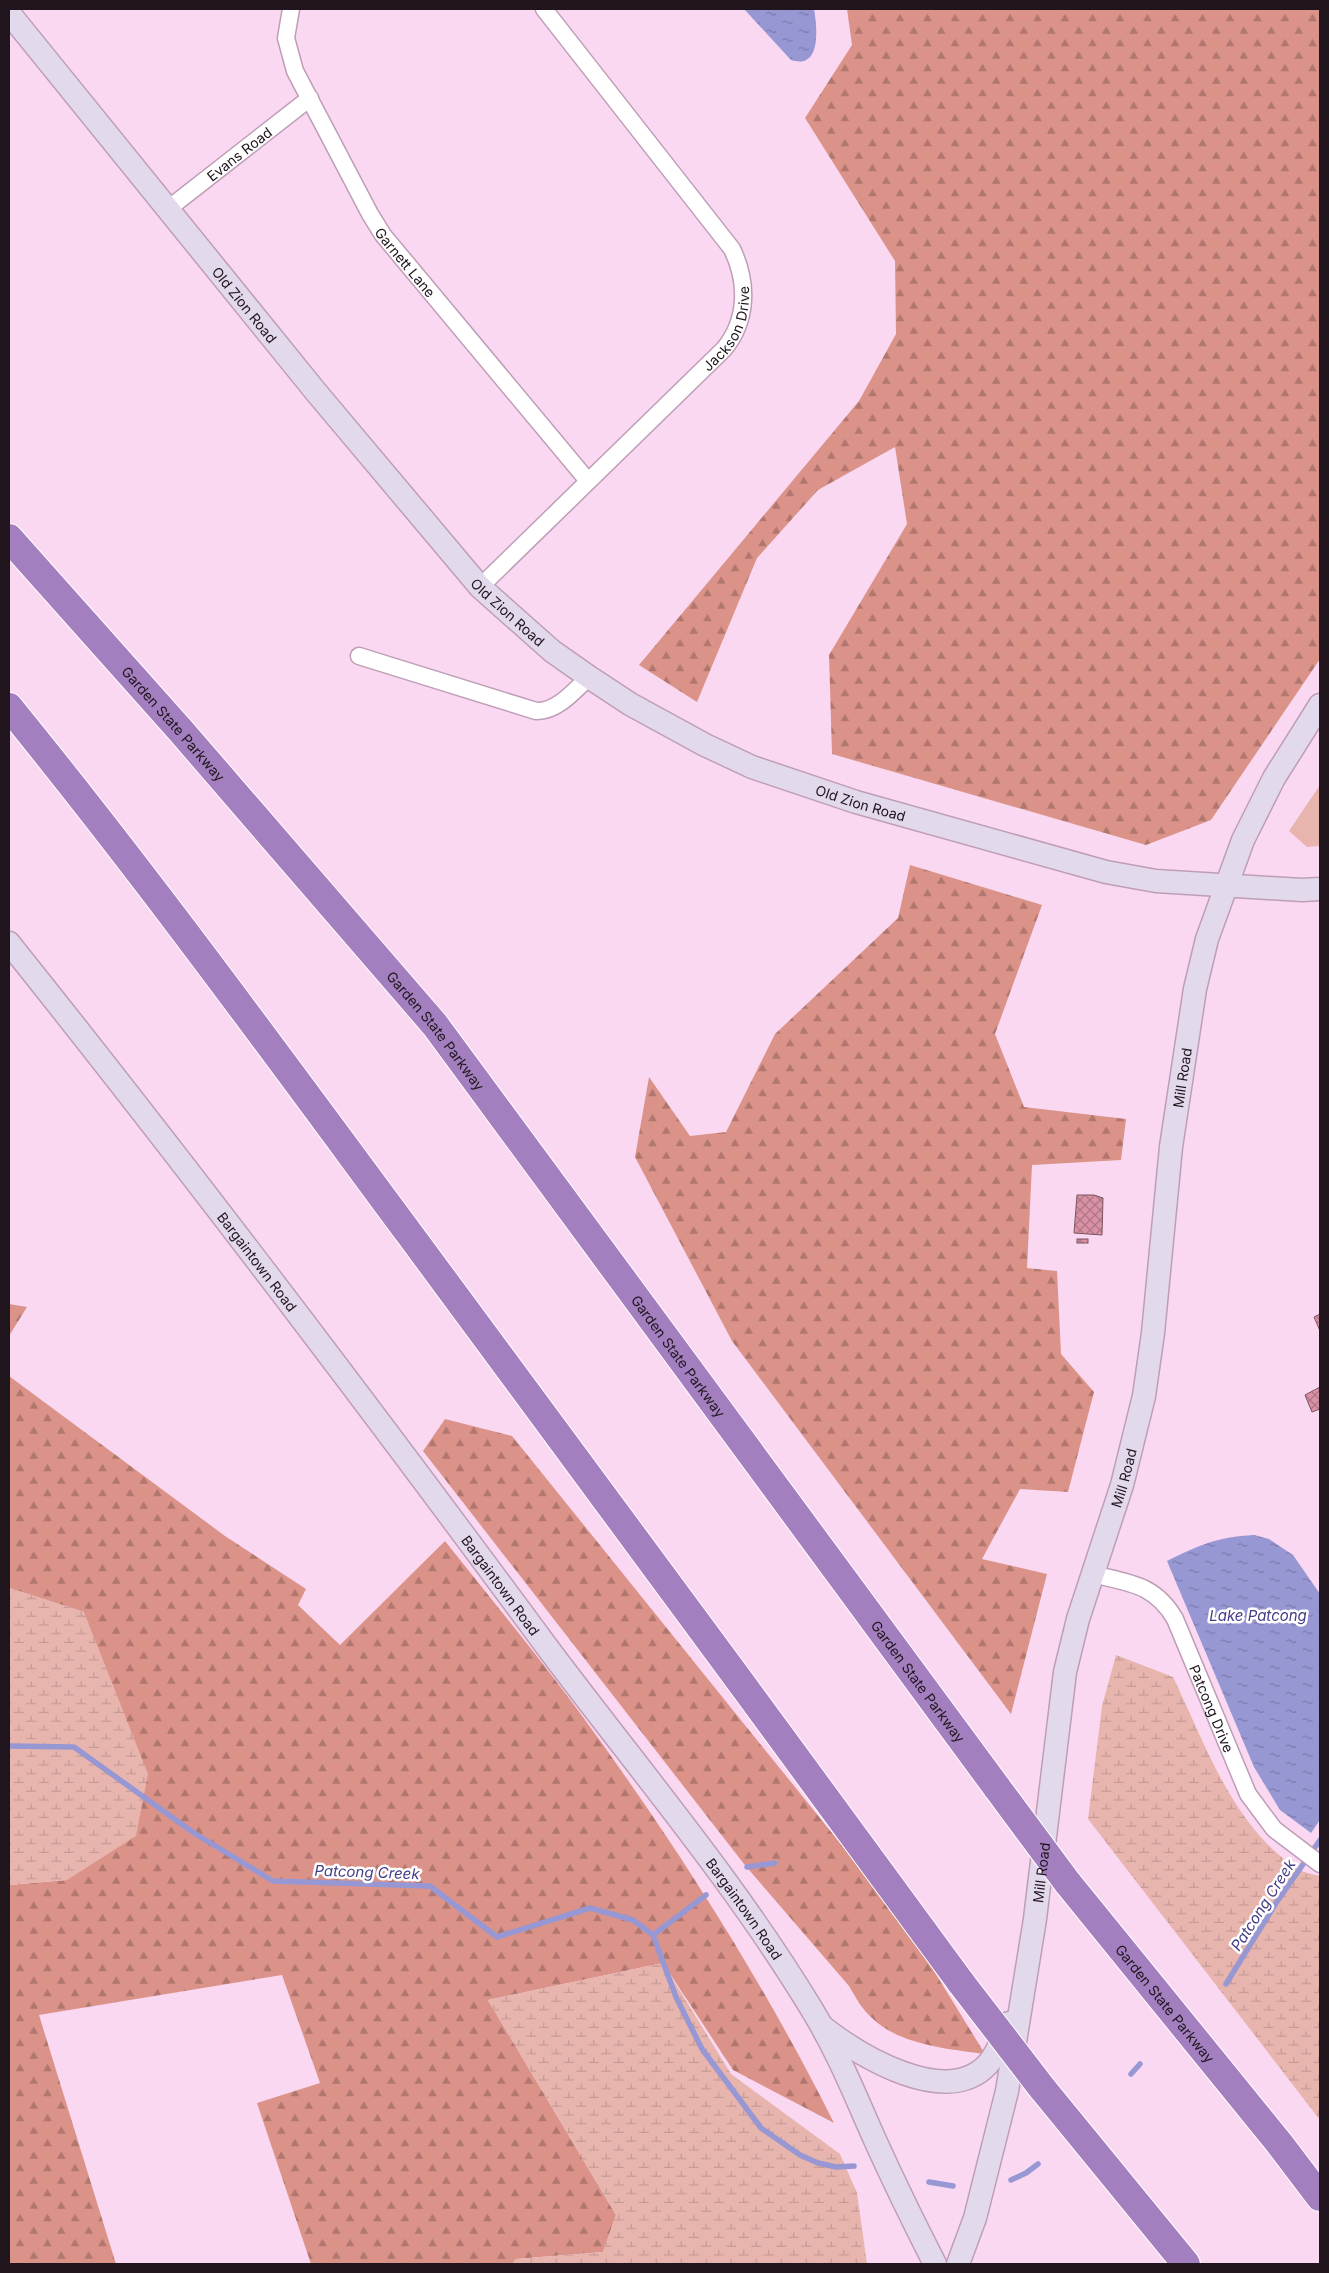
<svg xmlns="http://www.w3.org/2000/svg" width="1329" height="2273" viewBox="0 0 1329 2273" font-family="Inter,sans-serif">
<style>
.green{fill:#e7b5ae}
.forest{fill:url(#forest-firs)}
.wetland{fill:url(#wetland-marsh)}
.water{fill:url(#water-ripples)}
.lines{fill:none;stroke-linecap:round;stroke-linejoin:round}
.stream{stroke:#9797d4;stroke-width:5.5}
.building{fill:url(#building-cross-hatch);stroke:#79555e}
.street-casing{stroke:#be9eb6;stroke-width:19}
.secondary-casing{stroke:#be9eb6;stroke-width:25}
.highway-casing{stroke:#fff;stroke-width:30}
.street{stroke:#fff;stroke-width:16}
.secondary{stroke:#e3d9ec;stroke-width:22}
.highway{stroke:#a37fbf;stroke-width:28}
.highway-bridge-casing{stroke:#fff;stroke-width:30;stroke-linecap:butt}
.highway-bridge{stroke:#a37fbf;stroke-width:28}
.labels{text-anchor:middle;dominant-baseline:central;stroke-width:5;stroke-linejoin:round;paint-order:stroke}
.street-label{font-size:14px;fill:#20151d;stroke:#fff}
.water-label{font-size:15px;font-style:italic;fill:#443d87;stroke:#fff}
</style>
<defs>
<pattern id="forest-firs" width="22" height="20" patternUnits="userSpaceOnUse" patternTransform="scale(1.25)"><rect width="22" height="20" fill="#db9389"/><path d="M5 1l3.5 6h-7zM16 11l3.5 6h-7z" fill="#b1776f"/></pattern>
<pattern id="wetland-marsh" width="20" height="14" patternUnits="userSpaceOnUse" patternTransform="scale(1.25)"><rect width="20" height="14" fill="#e7b5ae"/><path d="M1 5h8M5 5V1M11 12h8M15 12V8" fill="none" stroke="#c69b95"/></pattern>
<pattern id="water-ripples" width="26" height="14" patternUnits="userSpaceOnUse" patternTransform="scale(1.25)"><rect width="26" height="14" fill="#9797d4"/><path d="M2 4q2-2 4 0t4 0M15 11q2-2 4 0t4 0" fill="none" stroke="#7b7aab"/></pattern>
<pattern id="building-cross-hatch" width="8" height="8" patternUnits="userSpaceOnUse" patternTransform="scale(1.25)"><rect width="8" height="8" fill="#d992a5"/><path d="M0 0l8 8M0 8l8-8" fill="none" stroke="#b07686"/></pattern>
</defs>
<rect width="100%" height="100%" fill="#fad8f1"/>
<path class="green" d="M 1320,785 L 1320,846 L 1307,847 L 1289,831 Z"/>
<g class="forest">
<path d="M 847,9 L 1320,9 L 1320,659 L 1211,820 L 1146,845 L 832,754 L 829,655 L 907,524 L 895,447 L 818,490 L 757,558 L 697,702 L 639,665 L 859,401 L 896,334 L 895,261 L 805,118 L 852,45 Z"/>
<path d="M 910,865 L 1042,905 L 995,1034 L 1024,1107 L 1126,1119 L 1121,1160 L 1032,1165 L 1027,1268 L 1057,1271 L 1061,1354 L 1094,1392 L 1068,1492 L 1020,1489 L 982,1559 L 1047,1574 L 1011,1714 L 732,1341 L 635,1157 L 649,1077 L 690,1136 L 726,1132 L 775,1034 L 898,918 Z"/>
<path d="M 9,1304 L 27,1307 L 9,1336 Z"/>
<path d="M 9,1376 L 225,1536 L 306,1589 L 298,1605 L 340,1645 L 445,1541 C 490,1598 537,1654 580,1713 C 675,1843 762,1979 834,2123 L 733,2070 L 663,1963 L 488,2000 L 616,2215 L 603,2252 L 516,2259 L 512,2264 L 311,2264 L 257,2103 L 320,2083 L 282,1975 L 39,2015 L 116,2264 L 9,2264 L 9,1885 L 67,1880 L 84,1612 L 9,1588 Z"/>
<path d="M 445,1419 L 512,1436 L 857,1864 L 926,1958 L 985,2054 C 948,2049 900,2045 872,2018 C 862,2009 856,1998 849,1986 L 744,1864 L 423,1451 Z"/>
</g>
<g class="wetland">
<path d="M 9,1588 L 84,1612 L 148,1774 L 136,1836 L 67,1880 L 9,1885 Z"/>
<path d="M 1116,1655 L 1173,1677 C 1205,1743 1233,1828 1298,1869 C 1304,1873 1313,1874 1320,1876 L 1320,2120 L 1088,1819 L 1102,1706 Z"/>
<path d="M 663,1963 L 731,2074 L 840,2154 L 857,2193 L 867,2264 L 512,2264 L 516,2259 L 603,2252 L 616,2215 L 488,2000 Z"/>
</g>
<g class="water">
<path d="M 744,9 L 814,9 C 817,26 822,70 791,60 Z"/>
<path d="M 1254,1535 L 1269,1539 L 1293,1555 L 1320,1594 L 1320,1820 L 1311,1833 L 1280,1810 L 1254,1767 L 1167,1561 C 1200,1545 1216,1537 1254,1535 Z"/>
</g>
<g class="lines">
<g class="stream">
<path d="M 9,1746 L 74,1747 L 194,1833 L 273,1881 L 430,1886 L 497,1937 L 590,1908 L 633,1920 L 653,1935 L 676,1997 L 702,2049 L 761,2128 L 800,2155 L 818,2163 L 836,2167 L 854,2166"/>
<path d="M 747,1867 L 775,1863"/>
<path d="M 653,1935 L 706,1895"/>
<path d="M 1226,1984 L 1276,1903 L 1320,1840"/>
<path d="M 1131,2074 L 1140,2064"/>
<path d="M 1011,2180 L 1026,2173 L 1038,2164"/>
<path d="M 929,2182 L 953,2186"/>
</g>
</g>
<g class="building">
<path d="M 1077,1195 L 1094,1195 L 1103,1198 L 1102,1235 L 1074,1233 Z"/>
<rect x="1077" y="1239" width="11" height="4"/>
<path d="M 1320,1314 L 1320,1331 L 1314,1317 Z"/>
<path d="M 1320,1387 L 1320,1409 L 1312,1412 L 1305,1395 Z"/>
</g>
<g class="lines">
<g class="street-casing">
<g id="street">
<path id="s1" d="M 291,9 L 286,38 L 295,71 L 370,214 L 383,235 L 588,481"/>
<path id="s2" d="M 168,209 L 310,98"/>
<path id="s3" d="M 480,587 L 724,349 C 748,320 748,282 732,249 L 544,9"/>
<path d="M 359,656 L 536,711 C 557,712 575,690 589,677"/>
<path id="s4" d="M 1092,1574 C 1129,1583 1155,1584 1175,1619 L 1248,1794 L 1274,1829 L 1320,1864"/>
</g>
</g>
<g class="secondary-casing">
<g id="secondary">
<path id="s5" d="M 9,13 L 316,392 L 480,587 L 552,651 L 589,677 L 630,704 L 705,745 L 752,767 L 856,802 L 1106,872 L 1156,881 L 1302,890 L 1320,889"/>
<path id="s6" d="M 9,943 C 193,1173 372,1410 547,1647 C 636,1766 734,1881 811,2008 C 837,2050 855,2095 875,2140 C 894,2182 914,2223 935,2264"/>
<path d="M 824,2028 C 860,2056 947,2109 988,2064 C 998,2053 1003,2036 1009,2023"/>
<path id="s7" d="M 958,2264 L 975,2218 L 1007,2091 L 1035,1919 L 1065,1672 L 1078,1619 L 1122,1485 L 1144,1396 L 1153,1333 L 1171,1147 L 1195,989 L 1207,939 L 1243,840 L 1274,778 L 1320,705"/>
</g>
</g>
<g class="highway-casing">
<g id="highway">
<path id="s8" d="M 9,538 L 181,731 L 435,1025 L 998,1789"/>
<path d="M 9,707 C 149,879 279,1058 411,1236 C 596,1485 779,1734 962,1984"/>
<path id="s9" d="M 1067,1882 L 1279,2143 L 1320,2197"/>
<path d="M 1042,2088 L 1186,2264"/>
</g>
</g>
<use href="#street" class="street"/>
<use href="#secondary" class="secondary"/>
<use href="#highway" class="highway"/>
<g class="highway-bridge-casing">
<g id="highway-bridge">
<path d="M 998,1789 L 1067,1882"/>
<path d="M 962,1984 L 1042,2088"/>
</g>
</g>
<use href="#highway-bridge" class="highway-bridge"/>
</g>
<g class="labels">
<g class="street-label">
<text stroke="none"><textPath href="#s2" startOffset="90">Evans Road</textPath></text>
<text stroke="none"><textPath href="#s1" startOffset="285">Garnett Lane</textPath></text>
<text stroke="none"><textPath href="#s5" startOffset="375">Old Zion Road</textPath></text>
<text stroke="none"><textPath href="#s3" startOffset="361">Jackson Drive</textPath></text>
<text stroke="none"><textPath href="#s5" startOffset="780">Old Zion Road</textPath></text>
<text stroke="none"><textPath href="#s8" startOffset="248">Garden State Parkway</textPath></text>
<text stroke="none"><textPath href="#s5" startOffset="1185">Old Zion Road</textPath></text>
<text stroke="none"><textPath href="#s8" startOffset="652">Garden State Parkway</textPath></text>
<text stroke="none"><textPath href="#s7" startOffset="1211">Mill Road</textPath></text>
<text stroke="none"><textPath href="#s6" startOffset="404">Bargaintown Road</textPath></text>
<text stroke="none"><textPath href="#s8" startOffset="1058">Garden State Parkway</textPath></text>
<text stroke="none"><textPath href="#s7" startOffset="806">Mill Road</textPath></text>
<text stroke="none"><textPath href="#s6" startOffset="809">Bargaintown Road</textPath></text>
<text stroke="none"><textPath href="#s8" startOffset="1462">Garden State Parkway</textPath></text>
<text stroke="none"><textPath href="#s4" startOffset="195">Patcong Drive</textPath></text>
<text stroke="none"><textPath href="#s7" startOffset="401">Mill Road</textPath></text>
<text stroke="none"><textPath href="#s6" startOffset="1214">Bargaintown Road</textPath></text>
<text stroke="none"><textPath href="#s9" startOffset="156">Garden State Parkway</textPath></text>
</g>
<g class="water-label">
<text x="1258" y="1615">Lake Patcong</text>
<text transform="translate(367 1872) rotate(2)">Patcong Creek</text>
<text transform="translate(1263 1905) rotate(-57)">Patcong Creek</text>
</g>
</g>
<rect width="1329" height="2273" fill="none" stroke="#20151d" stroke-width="20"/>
</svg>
